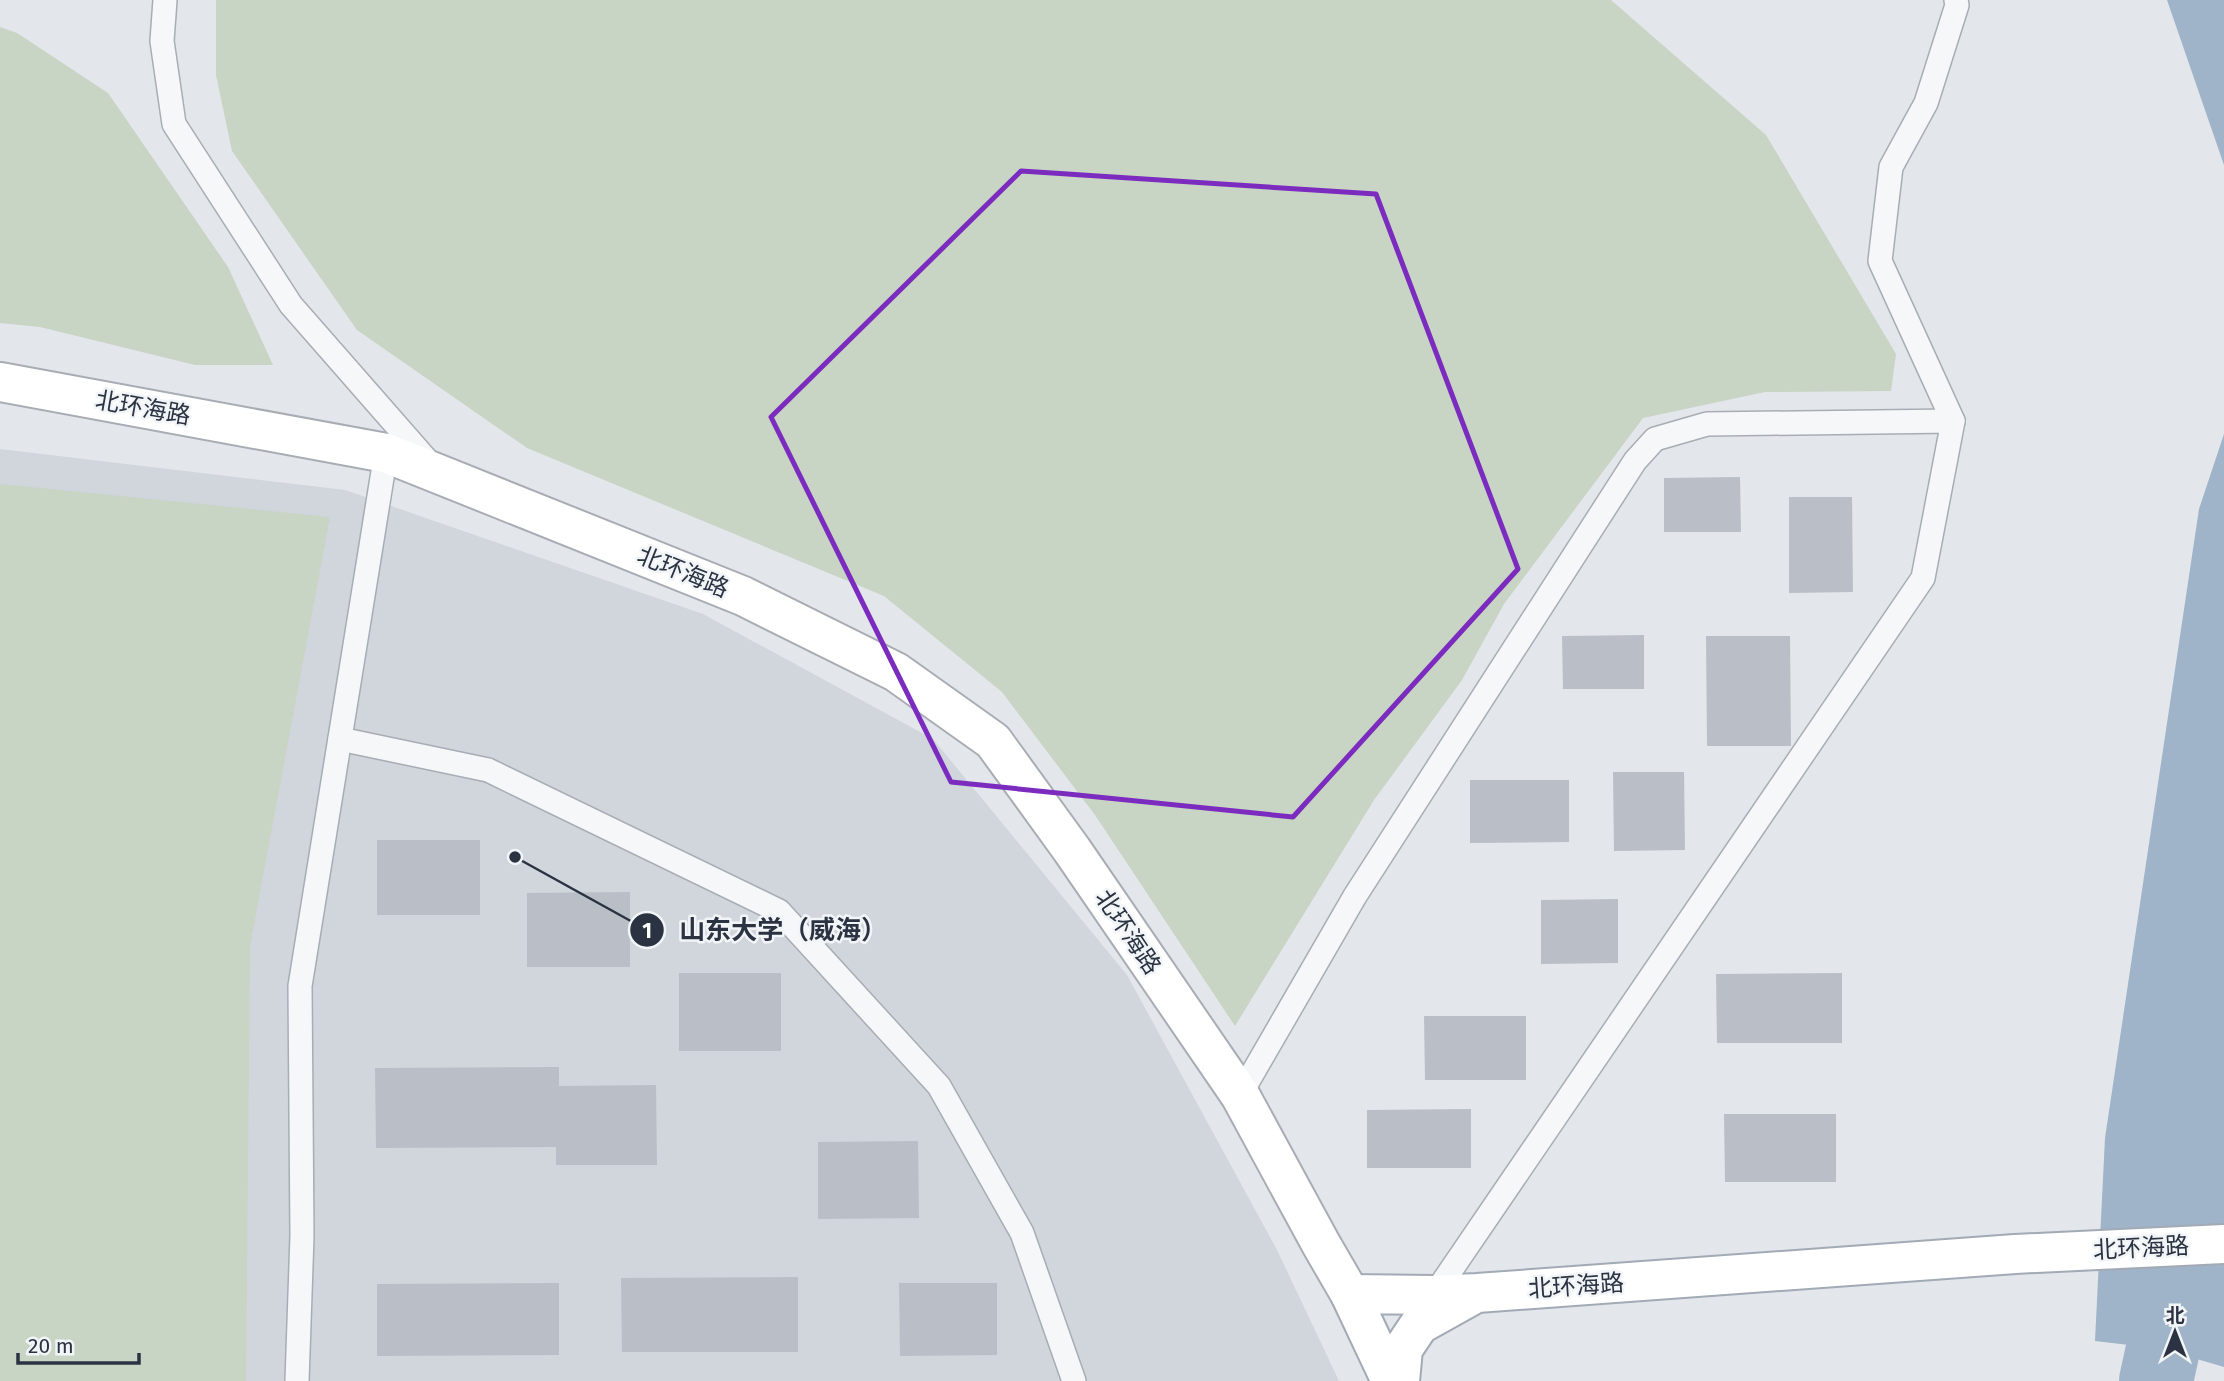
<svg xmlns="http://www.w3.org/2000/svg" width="2224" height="1381" viewBox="0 0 2224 1381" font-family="'Fira Sans','Noto Sans SC',sans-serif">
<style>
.built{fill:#d1d5dc}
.green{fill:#c8d4c4}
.water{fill:#9fb3c9}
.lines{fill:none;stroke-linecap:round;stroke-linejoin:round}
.river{stroke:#9fb3c9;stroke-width:74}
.building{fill:#babfc7}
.lane-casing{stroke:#a8adb5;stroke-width:26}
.secondary-casing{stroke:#a8adb5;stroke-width:42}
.primary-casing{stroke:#a2aab6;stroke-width:42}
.lane{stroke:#f5f7f9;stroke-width:23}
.secondary{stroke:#fff;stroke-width:38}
.primary{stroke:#fff;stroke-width:38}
.marked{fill:none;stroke:#7b2cbf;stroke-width:5;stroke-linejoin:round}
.labels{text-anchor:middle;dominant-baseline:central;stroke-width:5;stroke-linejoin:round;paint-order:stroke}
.street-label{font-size:24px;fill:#2b3342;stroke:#f2f5f8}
.leader{fill:none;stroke:#2b3342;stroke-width:2.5}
.callout-dot{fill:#2b3342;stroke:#f2f5f8;stroke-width:2.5}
.mark-label{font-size:21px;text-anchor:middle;font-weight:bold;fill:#fff}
.callout-label{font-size:26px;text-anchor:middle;font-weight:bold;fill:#2b3342;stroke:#f2f5f8;stroke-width:5;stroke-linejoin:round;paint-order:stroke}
</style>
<rect width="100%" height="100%" fill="#e3e6eb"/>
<path class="built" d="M 0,449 L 345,490 L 703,614 L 933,739 L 1127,975 L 1277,1250 L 1339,1381 L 0,1381 Z"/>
<g class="green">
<path d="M 216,0 L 1611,0 L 1766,135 L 1896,354 L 1891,391 L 1765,392 L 1643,418 L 1504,604 L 1462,680 L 1374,800 L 1235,1026 L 1095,815 L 1002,692 L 884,596 L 527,448 L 357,330 L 232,151 L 216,75 Z"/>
<path d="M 0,27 L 17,33 L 108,93 L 228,267 L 273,365 L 195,365 L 40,327 L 0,323 Z"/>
<path d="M 0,484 L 330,517 L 250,946 L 246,1381 L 0,1381 Z"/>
</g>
<g class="water">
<path d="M 2167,0 L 2224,0 L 2224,165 Z"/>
<path d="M 2224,434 L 2224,1367 L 2163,1349 L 2095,1341 L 2105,1138 L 2199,509 Z"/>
</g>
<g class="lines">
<path class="river" d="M 2156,1381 L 2163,1349"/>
</g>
<g class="building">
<path d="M 1740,477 L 1741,532 L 1664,532 L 1664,478 Z"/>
<path d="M 1789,497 L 1852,497 L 1853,592 L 1789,593 Z"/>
<path d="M 1644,635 L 1644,689 L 1563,689 L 1562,636 Z"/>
<path d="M 1706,636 L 1790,636 L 1791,746 L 1707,746 Z"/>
<path d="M 1613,772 L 1684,772 L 1685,850 L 1614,851 Z"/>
<path d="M 1470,780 L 1569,780 L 1569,842 L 1470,843 Z"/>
<rect x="377" y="840" width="103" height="75"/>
<path d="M 630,892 L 630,967 L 527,967 L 527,893 Z"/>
<path d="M 1618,899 L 1618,963 L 1541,964 L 1541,900 Z"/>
<rect x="679" y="973" width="102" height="78"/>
<path d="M 1842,973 L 1842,1043 L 1717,1043 L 1716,974 Z"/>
<path d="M 1424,1016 L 1526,1016 L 1526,1080 L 1425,1080 Z"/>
<path d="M 559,1067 L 559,1086 L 656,1085 L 657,1165 L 556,1165 L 556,1147 L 376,1148 L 375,1068 Z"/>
<path d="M 1471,1109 L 1471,1168 L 1367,1168 L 1367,1110 Z"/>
<path d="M 1724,1114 L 1836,1114 L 1836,1182 L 1725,1182 Z"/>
<path d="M 918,1141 L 919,1218 L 818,1219 L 818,1142 Z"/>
<path d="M 798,1277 L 798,1352 L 622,1352 L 621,1278 Z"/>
<path d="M 559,1283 L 559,1355 L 377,1356 L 377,1284 Z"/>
<path d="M 899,1283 L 997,1283 L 997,1355 L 900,1356 Z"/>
</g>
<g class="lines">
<g class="lane-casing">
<g id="lane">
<path d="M 165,0 L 162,41 L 174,124 L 291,305 L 432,466"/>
<path d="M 340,739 L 488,770 L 779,911 L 939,1086 L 1022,1233 L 1074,1381"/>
<path d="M 1240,1095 L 1355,896 L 1635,461 L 1655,439 L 1707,424 L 1953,421"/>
<path d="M 1434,1295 L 1923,578 L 1953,421 L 1880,261 L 1891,167 L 1926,103 L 1957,5 L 1956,0"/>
<path d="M 297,1381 L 302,1236 L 300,986 L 386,453"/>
</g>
</g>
<g class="secondary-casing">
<path id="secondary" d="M 0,382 L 386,453 L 743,596 L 896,672 L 993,741 L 1072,850 L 1240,1095 L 1321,1244 L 1350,1294"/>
</g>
<g class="primary-casing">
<g id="primary">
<path d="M 1391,1381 L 1350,1294 L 1434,1295 L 1477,1293 L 2015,1254 L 2224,1244"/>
<path d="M 1400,1381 L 1403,1349 L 1419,1325 L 1471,1296"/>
</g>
</g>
<use href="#lane" class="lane"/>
<use href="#secondary" class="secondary"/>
<use href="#primary" class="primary"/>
</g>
<path class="marked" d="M 1021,171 L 1376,194 L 1518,569 L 1293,817 L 951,782 L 771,417 Z"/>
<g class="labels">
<g class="street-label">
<text transform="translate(143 408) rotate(10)">北环海路</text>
<text transform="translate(683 572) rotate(22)">北环海路</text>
<text transform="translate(1128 932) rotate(56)">北环海路</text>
<text transform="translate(2141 1248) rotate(-3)">北环海路</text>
<text transform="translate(1576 1286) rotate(-4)">北环海路</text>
</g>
</g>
<path class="leader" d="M515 857L647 930"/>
<g class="callout-dot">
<circle cx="515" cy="857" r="7"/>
<circle cx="647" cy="930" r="18"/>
</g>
<g class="mark-label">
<text x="647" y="938">1</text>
</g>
<g class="callout-label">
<text x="783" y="939">山东大学（威海）</text>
</g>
<g transform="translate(2175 1332)" stroke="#f2f5f8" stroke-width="5" paint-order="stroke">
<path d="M0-5L12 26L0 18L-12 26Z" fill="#2b3342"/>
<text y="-10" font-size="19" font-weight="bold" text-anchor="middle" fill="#2b3342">北</text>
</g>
<path d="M18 1353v10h121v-10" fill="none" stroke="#2b3342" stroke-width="3.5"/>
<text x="28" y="1353" font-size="21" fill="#2b3342" stroke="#f2f5f8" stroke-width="5" paint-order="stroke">20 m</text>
</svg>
